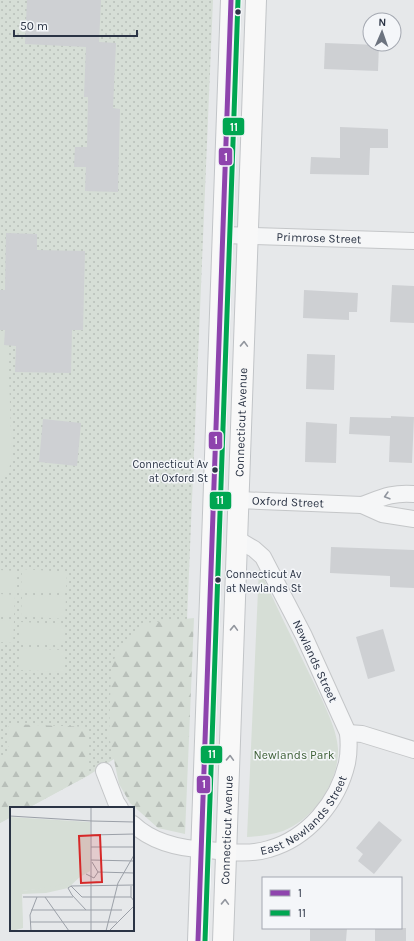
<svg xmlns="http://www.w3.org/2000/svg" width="414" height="941" viewBox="0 0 414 941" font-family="Karla,sans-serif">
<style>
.grass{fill:url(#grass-dots)}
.forest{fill:url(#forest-firs)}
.green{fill:#d6ded6}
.building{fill:#ced0d3}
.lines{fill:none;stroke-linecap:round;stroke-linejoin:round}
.minor-casing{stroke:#c4c6c8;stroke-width:18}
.major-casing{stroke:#c2c5c8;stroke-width:22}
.minor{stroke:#f5f6f7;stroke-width:16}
.major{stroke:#f8f8f8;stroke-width:20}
.bus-1-casing{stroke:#f4f6f9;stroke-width:8}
.bus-2-casing{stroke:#f4f6f9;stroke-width:8}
.bus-1{stroke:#8e44ad;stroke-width:5}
.bus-2{stroke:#00a651;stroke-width:5}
.oneway{stroke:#92969e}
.oneway2{stroke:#90959e}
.bus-dot{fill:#2b3445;stroke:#f4f6f9;stroke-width:1.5}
.labels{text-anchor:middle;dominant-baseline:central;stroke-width:3;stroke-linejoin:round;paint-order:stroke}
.bus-label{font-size:11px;fill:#2b3445;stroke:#f4f6f9;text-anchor:end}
.street-label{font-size:12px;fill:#2b3445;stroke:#f4f6f9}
.park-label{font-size:12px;fill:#3f6138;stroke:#f4f6f9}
.inset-road{fill:none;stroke:#9ba0a8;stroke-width:1}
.view{fill:#d62828;fill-opacity:0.15;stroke:#d62828;stroke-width:2}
.inset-edge{fill:none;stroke:#2b3445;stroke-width:2}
.line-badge{stroke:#f4f6f9;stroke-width:1.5}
.badge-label{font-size:11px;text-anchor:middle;font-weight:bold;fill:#fff}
</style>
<defs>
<pattern id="grass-dots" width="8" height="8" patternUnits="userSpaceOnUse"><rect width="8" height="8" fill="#d6ded6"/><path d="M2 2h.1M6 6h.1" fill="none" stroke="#b8bfb9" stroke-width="1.8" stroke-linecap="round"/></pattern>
<pattern id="forest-firs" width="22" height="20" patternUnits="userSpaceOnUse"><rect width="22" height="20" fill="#d6ded6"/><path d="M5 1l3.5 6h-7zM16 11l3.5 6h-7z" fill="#b8bfb9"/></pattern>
</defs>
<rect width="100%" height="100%" fill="#e6e8ea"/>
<path class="grass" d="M 0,0 L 213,0 L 183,715 L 89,775 L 28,808 L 11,808 L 11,817 L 0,823 Z"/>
<g class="forest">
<path d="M 194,618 L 185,834 L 158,828 L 130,803 L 119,784 L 109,736 L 111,669 L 117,651 L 145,623 Z"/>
<path d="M 8,724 L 89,727 L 89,775 L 28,808 L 11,808 L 11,817 L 0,823 L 0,755 L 8,755 Z"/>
</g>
<g class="green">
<path d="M 0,334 L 4,337 L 8,350 L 12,458 L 9,469 L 0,478 Z"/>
<path d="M 259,568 C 275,604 293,640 310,675 C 320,696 337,727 338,749 C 339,782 314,819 283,831 C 272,835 259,836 247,837 Z"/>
<path d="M 22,569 L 67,572 L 66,593 L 21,591 Z"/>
<path d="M 0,570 L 16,571 L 15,592 L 0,592 Z"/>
<path d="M 0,594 L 15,595 L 14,617 L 0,616 Z"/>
<path d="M 22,595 L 66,597 L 65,619 L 21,616 Z"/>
<path d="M 0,620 L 14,621 L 13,643 L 0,642 Z"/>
<path d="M 20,622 L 65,624 L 64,645 L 19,643 Z"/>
<path d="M 20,648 L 64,650 L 63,672 L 18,670 Z"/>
</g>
<g class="building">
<path d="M 27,0 L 101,0 L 99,42 L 116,43 L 113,108 L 120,109 L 118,192 L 85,191 L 86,167 L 74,167 L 75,147 L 87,147 L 88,97 L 84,97 L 86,47 L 25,44 Z"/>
<path d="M 325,43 L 379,45 L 378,71 L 324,69 Z"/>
<path d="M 340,127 L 388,129 L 388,148 L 370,148 L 369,175 L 310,174 L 311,157 L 340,158 Z"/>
<path d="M 6,233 L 37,234 L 37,250 L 85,251 L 83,330 L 72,330 L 71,373 L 15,372 L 16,346 L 4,345 L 5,330 L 0,330 L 0,290 L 5,290 Z"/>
<path d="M 392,285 L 414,286 L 414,323 L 390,322 Z"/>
<path d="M 304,290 L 358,293 L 357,312 L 349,312 L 349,320 L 303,318 Z"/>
<path d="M 307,354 L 335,355 L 334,390 L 306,389 Z"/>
<path d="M 391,416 L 414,417 L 412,463 L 389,462 L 390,436 L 349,434 L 350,417 L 391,418 Z"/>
<path d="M 43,419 L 81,423 L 77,466 L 39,462 Z"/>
<path d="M 306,422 L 337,424 L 336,463 L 305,462 Z"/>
<path d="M 331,547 L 414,550 L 414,588 L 390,587 L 390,576 L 330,573 Z"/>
<path d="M 383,629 L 395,671 L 368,679 L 356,637 Z"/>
<path d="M 379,821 L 402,840 L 374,874 L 358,861 L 363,854 L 356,848 Z"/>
<path d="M 310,928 L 347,928 L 346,941 L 310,941 Z"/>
<rect x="375" y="928" width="31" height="13"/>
</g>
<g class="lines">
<g class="minor-casing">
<g id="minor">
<path id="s1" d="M 223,235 L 414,241"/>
<path id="s2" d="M 214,499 L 362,505 L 382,514 L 414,519"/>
<path d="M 362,505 C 381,498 393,492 414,494"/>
<path d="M 348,733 L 362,734 L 414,750"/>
<path d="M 104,771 L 116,802 L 120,808"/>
<path id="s3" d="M 133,824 C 153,843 182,849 209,850 C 228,852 250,855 269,849 C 308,838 338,802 347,763 C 349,753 349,743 348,733 L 304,636 L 263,557 L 254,549 L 237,539"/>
</g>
</g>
<g class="major-casing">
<g id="major">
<path d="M 198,941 L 231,0"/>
<path id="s4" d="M 223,941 L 256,0"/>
</g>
</g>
<use href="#minor" class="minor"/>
<use href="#major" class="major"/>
<g class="bus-1-casing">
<path id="bus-1" d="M 198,941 L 231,0"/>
</g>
<g class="bus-2-casing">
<path id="bus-2" d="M 205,941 L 238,0"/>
</g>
<use href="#bus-1" class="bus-1"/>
<use href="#bus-2" class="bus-2"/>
</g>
<defs><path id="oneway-chevron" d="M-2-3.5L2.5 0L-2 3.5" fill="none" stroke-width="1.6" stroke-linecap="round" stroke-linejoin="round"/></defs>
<g class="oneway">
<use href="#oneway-chevron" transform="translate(244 344) rotate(-88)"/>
<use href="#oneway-chevron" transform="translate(234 628) rotate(-88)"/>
<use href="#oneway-chevron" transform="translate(230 758) rotate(-88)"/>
<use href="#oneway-chevron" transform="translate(225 902) rotate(-88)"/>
</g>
<use class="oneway2" href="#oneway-chevron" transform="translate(387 496) rotate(164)"/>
<g class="bus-dot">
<circle cx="238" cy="12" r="3.5"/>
<circle cx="215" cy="470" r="3.5"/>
<circle cx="218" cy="580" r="3.5"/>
</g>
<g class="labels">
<g class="bus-label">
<text x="208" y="464">Connecticut Av<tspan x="208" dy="14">at Oxford St</tspan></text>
<text x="226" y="574" text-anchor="start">Connecticut Av<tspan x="226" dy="14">at Newlands St</tspan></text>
</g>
<g class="street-label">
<text stroke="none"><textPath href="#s1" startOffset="96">Primrose Street</textPath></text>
<text stroke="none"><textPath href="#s4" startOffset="519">Connecticut Avenue</textPath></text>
<text stroke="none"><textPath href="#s2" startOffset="74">Oxford Street</textPath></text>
<text transform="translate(315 661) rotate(65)">Newlands Street</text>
<text stroke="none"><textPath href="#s3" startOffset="192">East Newlands Street</textPath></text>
<text stroke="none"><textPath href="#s4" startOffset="111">Connecticut Avenue</textPath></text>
</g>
<g class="park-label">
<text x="294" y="755">Newlands Park</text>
</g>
</g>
<g transform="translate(10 807)">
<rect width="124" height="124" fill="#e6e8ea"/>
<path d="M 0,10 L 80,15 L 80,64 L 55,79 L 12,84 L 13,121 L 0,124 Z" fill="#d6ded6"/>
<path d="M 75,65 L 58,81 L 36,86 L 12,87 L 12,84 L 46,79 L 65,71 L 65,67 ZM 12,102 L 13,121 L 0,124 L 0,119 L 6,118 L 6,110 Z" fill="#d6ded6"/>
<path d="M 34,13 L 61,15 L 63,25 L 55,25 L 55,20 L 60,20 L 34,18 Z" fill="#d6ded6"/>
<path class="inset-road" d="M 81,0 L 81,124M 0,9 L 82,14M 82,14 L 124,15M 81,28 L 124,27M 81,40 L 124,40M 81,53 L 124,54M 82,55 L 88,65 L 124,66M 76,67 L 84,71 L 88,65M 61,79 L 124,78M 61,79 L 58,81 L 62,88 L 76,103M 61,79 L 72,90M 121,79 L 121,90 L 124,94M 13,90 L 63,90M 35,90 L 59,124M 72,90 L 121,90M 21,103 L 112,103M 20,115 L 107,115M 21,124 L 20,108 L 27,90M 96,124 L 108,76 L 124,48M 99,124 L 124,99"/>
<path class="view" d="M 90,28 L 92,75 L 71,76 L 69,29 Z"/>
<rect width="124" height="124" class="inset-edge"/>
</g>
<g class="line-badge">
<rect x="222" y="117" width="23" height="19" rx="4" fill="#00a651"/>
<rect x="218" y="147" width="15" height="19" rx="4" fill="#8e44ad"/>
<rect x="208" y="431" width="15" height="19" rx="4" fill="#8e44ad"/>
<rect x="209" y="491" width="23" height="19" rx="4" fill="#00a651"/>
<rect x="200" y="745" width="23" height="19" rx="4" fill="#00a651"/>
<rect x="196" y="775" width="15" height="19" rx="4" fill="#8e44ad"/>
</g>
<g class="badge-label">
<text x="234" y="131">11</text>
<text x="226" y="161">1</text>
<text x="216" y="444">1</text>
<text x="220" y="504">11</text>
<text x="212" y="758">11</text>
<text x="204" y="788">1</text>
</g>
<rect x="262" y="877" width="140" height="52" fill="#f4f6f9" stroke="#a4a8b1"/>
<rect x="270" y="890" width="20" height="6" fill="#8e44ad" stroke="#a4a8b1"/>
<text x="298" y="897" font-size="12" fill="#2b3445">1</text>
<rect x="270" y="910" width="20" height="6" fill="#00a651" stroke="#a4a8b1"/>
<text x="298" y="917" font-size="12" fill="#2b3445">11</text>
<g transform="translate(382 32) rotate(2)"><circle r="19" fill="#f4f6f9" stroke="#a4a8b1"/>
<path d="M0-3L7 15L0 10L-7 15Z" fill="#6c737f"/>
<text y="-6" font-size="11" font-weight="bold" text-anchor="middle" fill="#2b3445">N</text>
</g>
<path d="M14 30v6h123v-6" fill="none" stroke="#2b3445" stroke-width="2"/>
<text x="20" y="30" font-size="12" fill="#2b3445" stroke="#f4f6f9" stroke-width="3" paint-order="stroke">50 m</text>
</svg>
